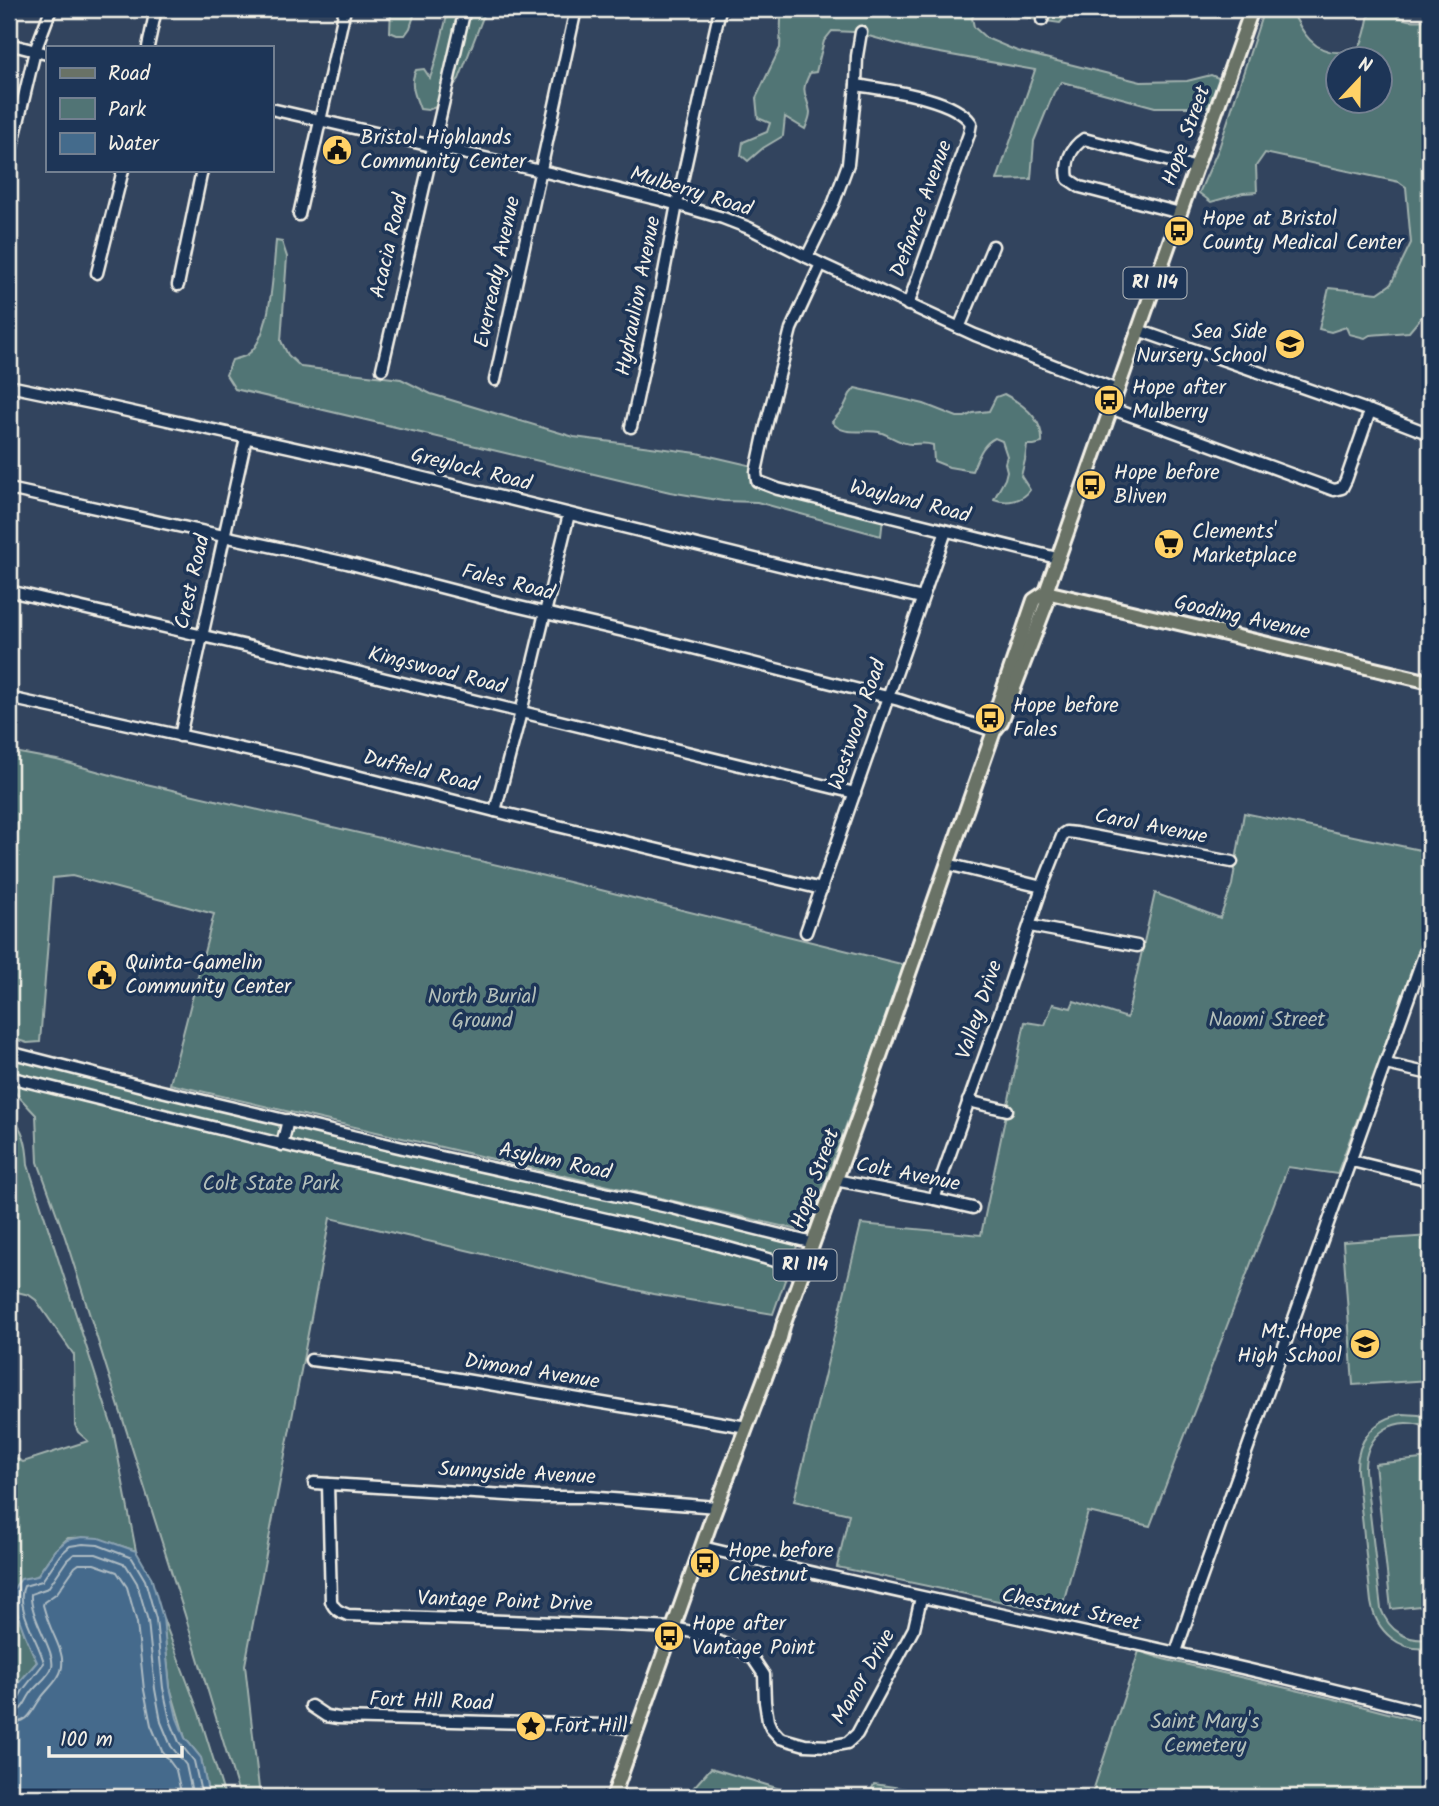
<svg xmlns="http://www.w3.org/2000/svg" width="1439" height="1806" viewBox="0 0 1439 1806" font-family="Kalam,sans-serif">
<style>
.green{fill:#517475;stroke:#a2b2ae;stroke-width:2;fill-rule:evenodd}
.water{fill:#446b8c;stroke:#8aa1b1;stroke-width:2}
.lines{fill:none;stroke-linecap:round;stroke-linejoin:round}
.shore{stroke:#aebbc3;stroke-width:2}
.minor-casing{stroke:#f4f1e8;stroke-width:15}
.major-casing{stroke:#f4f1e8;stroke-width:18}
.minor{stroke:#1d3557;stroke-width:10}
.major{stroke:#697266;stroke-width:12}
.labels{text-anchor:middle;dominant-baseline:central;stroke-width:7;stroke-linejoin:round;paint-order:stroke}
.shield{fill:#1d3557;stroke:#b4b9bc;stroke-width:2}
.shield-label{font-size:19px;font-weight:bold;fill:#f4f1e8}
.street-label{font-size:21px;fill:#f4f1e8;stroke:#1d3557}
.poi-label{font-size:21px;fill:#f4f1e8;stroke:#1d3557;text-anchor:start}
.park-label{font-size:21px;fill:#b3bfba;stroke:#1d3557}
</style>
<rect width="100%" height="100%" fill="#32445e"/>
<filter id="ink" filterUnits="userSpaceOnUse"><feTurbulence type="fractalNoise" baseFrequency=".0143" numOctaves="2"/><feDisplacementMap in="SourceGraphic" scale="14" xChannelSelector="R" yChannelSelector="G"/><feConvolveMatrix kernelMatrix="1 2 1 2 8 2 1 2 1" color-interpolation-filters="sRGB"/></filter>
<g filter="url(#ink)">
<g class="green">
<path d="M 391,9 L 416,9 L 410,28 L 405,35 L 397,35 L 390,32 Z"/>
<path d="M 449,9 L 484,9 L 483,17 L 459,79 L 436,107 L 428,110 L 420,109 C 415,95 409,84 416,70 L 424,69 L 430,78 C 439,55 442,32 449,9 Z"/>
<path d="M 753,9 L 977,9 L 972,18 L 974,27 L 986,38 L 1017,51 L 1141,82 L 1187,81 L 1211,75 L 1221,79 L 1215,107 L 1155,107 L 1062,82 L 1054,92 L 1034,141 L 1031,179 L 997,180 L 1035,70 L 912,48 L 854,32 L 832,31 L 824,41 L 816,72 L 810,73 C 799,94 807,93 810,112 C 810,118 807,124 805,129 L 785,117 L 783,136 L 763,148 L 748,161 L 741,155 L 743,142 L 767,132 L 770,123 L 758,118 L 756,98 L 780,48 L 781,19 Z"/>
<path d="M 1002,9 L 1051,9 L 1066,16 L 1060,23 L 1032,19 Z"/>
<path d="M 1264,9 L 1291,9 C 1301,31 1314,55 1343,52 C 1348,51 1355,51 1359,47 C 1365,40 1368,18 1370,9 L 1394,9 L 1394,12 C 1402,22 1413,21 1425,20 L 1430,26 L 1430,316 L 1424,314 L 1409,332 L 1370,335 L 1365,338 L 1349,334 L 1346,327 L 1331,332 L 1319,329 L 1329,288 L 1378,293 L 1391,284 L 1411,243 L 1406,187 L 1399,182 L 1265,153 L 1256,166 L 1257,192 L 1243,193 L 1211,202 L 1199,193 L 1219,148 ZM 1338,60 L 1380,60 L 1380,102 L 1338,102 Z"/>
<path d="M 276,241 L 282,242 L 287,257 L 281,341 L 288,355 L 301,367 L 401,379 L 431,394 L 574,437 L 697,453 L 753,466 L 753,485 L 883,518 L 881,536 L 757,502 L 723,501 L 670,492 L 235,389 L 226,375 L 232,360 C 236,359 243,357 247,355 C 272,338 273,269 276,241 Z"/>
<path d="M 855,388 L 924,404 L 957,417 L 965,417 L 973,413 L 989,411 L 996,397 L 1004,394 C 1023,404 1044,419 1042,443 L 1034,445 L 1027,445 L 1025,460 L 1021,476 L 1030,490 C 1023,501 1006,504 994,499 L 1005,479 L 1007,471 L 1005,463 L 1007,456 L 1002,441 L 995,438 C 982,444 978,458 972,471 L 949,467 L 934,461 L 933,445 C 924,442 919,444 911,444 C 900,444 890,435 879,432 C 863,429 843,437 832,422 L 843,409 L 850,394 Z"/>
<path d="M 9,751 L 57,760 L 129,780 L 532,873 L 905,965 L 807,1232 L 170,1084 L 214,914 L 72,876 L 53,878 L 40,1042 L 27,1043 L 9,1037 Z"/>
<path d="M 1244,813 L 1425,851 L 1430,835 L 1430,923 L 1337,1174 L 1288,1167 L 1150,1526 L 1088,1512 L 1060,1614 L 837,1567 L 849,1514 L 794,1501 L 861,1224 L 981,1235 L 1025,1022 L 1045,1025 L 1053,1004 L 1071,1008 L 1074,1001 L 1127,1018 L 1155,893 L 1220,918 L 1232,885 Z"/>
<path d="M 9,1057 L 441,1157 L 801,1235 L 773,1314 L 653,1294 L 330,1218 L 245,1665 L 260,1797 L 240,1797 L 185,1615 L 65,1237 L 38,1162 L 36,1115 L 9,1086 Z"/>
<path d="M 9,1114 C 24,1129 27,1144 28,1165 L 113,1430 L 136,1551 C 110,1542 97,1536 68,1538 L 55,1550 L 37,1576 L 15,1603 L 24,1633 L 37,1662 L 16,1686 L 9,1704 L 9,1455 L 23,1462 L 88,1441 L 78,1432 L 75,1425 L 74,1355 L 36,1300 L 29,1295 L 9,1290 Z"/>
<path d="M 1430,1236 L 1430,1380 L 1353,1385 L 1343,1242 Z"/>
<path d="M 1403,1414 L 1419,1415 L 1430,1419 L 1430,1429 C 1397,1412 1364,1433 1365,1470 L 1381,1609 C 1389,1631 1407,1642 1430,1639 L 1430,1648 C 1400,1652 1376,1632 1371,1602 L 1357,1470 C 1356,1441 1374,1419 1403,1414 Z"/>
<path d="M 1430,1458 L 1430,1605 L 1391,1609 L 1375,1464 Z"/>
<path d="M 163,1618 L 199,1713 L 225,1797 L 209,1797 L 201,1758 L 185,1738 L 170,1687 Z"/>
<path d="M 1139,1651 L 1163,1659 L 1334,1699 L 1430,1724 L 1430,1797 L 1091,1797 Z"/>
<path d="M 711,1768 L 806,1797 L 685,1797 Z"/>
<path d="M 874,1784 L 961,1797 L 868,1797 Z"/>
</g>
<path class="water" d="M 82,1537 L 99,1538 L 136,1551 L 151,1577 L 163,1618 L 170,1687 L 177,1718 L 185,1738 L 201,1758 L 209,1797 L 13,1797 L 9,1779 L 9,1704 L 16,1686 L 37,1662 C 30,1647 10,1605 14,1589 C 15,1585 19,1582 21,1579 L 37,1576 L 55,1550 L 67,1540 Z"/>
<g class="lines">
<g class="shore">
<path d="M 9,1704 L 17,1701 L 23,1690 L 44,1663 C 40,1643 14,1607 24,1586 L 42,1581 L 60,1555 L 70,1546 L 83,1544 L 98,1545 L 132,1558 L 145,1580 L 156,1619 L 163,1688 L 170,1720 L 179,1742 L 194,1761 L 202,1797"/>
<path d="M 9,1713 C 24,1712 24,1703 31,1693 C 37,1684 49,1677 52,1667 C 56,1652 29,1616 31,1594 L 48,1588 L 67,1560 L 74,1554 L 96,1554 L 126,1565 L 137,1583 L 148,1621 L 155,1689 L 161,1722 L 171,1746 L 186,1765 L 193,1797"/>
<path d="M 9,1723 C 30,1723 30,1713 41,1698 C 46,1691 53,1685 58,1677 C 69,1660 56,1642 50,1626 C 47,1619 45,1612 43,1605 L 44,1602 L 57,1593 L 75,1567 L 79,1564 L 94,1564 L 117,1572 L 127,1587 L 137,1623 L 144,1690 L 151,1725 L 162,1751 L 176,1770 L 182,1797"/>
</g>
<g class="minor-casing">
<g id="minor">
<path d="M 1042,20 L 1046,9"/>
<path d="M 9,44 L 47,54"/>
<path d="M 148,47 L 156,9"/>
<path d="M 856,85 C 886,90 953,97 971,123 L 969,134 L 908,305"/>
<path d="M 271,109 L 567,177 L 661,200 L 723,218 L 749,228 L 821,264 L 975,335 L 1117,390"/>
<path d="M 9,160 L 35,51 L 51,9"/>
<path d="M 1180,213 L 1080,187 L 1068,179 C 1065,163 1070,148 1084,139 L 1197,168"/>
<path d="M 299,215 L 345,9"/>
<path d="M 807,257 L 834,202 L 848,164 L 856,85 L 857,56 L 861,32"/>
<path d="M 821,264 L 791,329 L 765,430 L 756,472 L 757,481 L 778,489 L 1057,558"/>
<path d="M 97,273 L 123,170"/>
<path d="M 178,285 L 202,170"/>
<path d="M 959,328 L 993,246"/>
<path d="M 1138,330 L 1370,411 L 1430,434"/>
<path d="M 382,369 L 465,9"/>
<path d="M 495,380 L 576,9"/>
<path d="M 9,386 L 96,404 L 362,463 L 816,574 L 922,598"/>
<path d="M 1110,408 L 1334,490 L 1342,488 L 1346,480 L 1370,411"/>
<path d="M 631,427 L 661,288 L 677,204 L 720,9"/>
<path d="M 9,489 L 347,563 L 502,603 L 645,636 L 899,700 L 994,731"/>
<path d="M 9,591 L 320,663 L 855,793"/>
<path d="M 9,698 L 301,762 L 495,811 L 822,889"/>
<path d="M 180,736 L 246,438"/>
<path d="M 495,811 L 521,712 L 569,514"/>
<path d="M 947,864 L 1042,887"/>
<path d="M 1030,926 L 1137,946"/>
<path d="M 806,932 L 946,531"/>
<path d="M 9,1052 L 153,1089 L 441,1157 L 672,1208 L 813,1243"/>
<path d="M 1386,1064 L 1430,1074"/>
<path d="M 9,1077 L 338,1158 L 703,1241 L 804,1269"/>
<path d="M 968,1101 L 1007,1110"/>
<path d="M 282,1145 L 288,1120"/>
<path d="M 1352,1161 L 1430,1180"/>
<path d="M 835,1180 L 934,1199 L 973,1208"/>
<path d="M 934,1199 L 1001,1010 L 1042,887 L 1063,834 L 1066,832 L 1076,833 L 1232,862"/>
<path d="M 311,1360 L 429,1374 L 747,1427"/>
<path d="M 314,1483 L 538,1497 L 586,1497 L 717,1507"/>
<path d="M 328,1484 L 331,1601 C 334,1610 340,1612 348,1615 L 610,1625 L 673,1628 L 697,1633 L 744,1652 L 754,1660 L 764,1675 L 765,1702 L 768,1721 L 771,1728 L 780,1738 L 805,1745 L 830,1746 L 847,1743 L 857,1734 L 914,1628 L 921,1598"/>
<path d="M 702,1547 C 944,1605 1189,1651 1430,1714"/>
<path d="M 1176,1652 L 1198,1587 L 1430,938"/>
<path d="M 311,1706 L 326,1716 L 338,1718 L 603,1725 L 638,1730"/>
</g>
</g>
<g class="major-casing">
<g id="major">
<path d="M 1046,592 L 1430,682"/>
<path d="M 994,725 L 993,720 L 1034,600 L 1046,592"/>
<path d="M 613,1797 L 711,1521 L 780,1338 L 783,1326 L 865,1099 L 994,731 L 1001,722 L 1047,602 L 1046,592 L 1252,9"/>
</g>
</g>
<use href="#minor" class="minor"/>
<use href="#major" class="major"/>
</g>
</g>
<defs>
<g id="civic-disc" transform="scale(1.575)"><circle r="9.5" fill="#ffd166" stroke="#1d3557"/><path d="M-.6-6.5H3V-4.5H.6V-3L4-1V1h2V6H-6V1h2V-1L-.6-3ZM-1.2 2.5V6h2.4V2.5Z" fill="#111"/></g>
<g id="bus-disc" transform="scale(1.575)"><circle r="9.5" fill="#ffd166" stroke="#1d3557"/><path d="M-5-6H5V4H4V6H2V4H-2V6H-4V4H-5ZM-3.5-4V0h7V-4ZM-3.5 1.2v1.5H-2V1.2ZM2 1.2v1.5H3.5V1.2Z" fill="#111"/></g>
<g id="school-disc" transform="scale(1.575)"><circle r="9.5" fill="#ffd166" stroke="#1d3557"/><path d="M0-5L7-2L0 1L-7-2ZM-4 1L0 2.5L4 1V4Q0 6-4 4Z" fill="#111"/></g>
<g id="supermarket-disc" transform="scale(1.575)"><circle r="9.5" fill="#ffd166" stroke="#1d3557"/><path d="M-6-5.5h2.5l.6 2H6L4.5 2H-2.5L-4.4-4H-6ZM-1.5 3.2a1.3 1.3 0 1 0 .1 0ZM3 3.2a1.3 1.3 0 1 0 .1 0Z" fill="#111"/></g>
<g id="sight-disc" transform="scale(1.575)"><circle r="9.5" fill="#ffd166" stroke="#1d3557"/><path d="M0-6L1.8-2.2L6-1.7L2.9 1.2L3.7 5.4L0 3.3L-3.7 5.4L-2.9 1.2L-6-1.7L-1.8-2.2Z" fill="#111"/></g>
</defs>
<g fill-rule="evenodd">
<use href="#civic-disc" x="337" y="150"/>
<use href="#bus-disc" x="1179" y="231"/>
<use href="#school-disc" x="1290" y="344"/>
<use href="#bus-disc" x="1109" y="400"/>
<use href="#bus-disc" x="1091" y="485"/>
<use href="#supermarket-disc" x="1169" y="544"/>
<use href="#bus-disc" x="990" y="718"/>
<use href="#civic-disc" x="102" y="975"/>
<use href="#school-disc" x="1365" y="1344"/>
<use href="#bus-disc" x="705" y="1563"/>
<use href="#bus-disc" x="669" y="1636"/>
<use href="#sight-disc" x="531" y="1726"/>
</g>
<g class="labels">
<g class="shield">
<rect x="1123.5" y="267.5" width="63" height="31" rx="5"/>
<rect x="773.5" y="1249.5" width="63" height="31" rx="5"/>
</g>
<g class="shield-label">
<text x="1155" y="283">RI 114</text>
<text x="805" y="1265">RI 114</text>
</g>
<g class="street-label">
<text transform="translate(1187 136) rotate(-70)">Hope Street</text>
<text transform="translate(691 192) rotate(17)">Mulberry Road</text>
<text transform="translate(922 209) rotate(-70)">Defiance Avenue</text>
<text transform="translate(390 246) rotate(-77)">Acacia Road</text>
<text transform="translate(498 272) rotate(-78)">Everready Avenue</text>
<text transform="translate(639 296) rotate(-79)">Hydraulion Avenue</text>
<text transform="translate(471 470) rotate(14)">Greylock Road</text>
<text transform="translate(910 502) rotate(14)">Wayland Road</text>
<text transform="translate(193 582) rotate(-77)">Crest Road</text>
<text transform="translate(508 583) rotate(14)">Fales Road</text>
<text transform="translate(1242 618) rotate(13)">Gooding Avenue</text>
<text transform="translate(437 671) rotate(14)">Kingswood Road</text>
<text transform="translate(858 725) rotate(-71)">Westwood Road</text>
<text transform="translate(421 772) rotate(14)">Duffield Road</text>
<text transform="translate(1151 827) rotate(11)">Carol Avenue</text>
<text transform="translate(980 1010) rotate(-71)">Valley Drive</text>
<text transform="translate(555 1162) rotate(12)">Asylum Road</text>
<text transform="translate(908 1175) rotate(11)">Colt Avenue</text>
<text transform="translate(816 1179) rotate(-70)">Hope Street</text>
<text transform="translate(532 1372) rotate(9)">Dimond Avenue</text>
<text transform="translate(517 1474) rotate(3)">Sunnyside Avenue</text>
<text transform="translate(505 1602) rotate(2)">Vantage Point Drive</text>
<text transform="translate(1071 1610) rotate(12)">Chestnut Street</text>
<text transform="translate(864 1677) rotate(-60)">Manor Drive</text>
<text transform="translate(431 1702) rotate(2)">Fort Hill Road</text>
</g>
<g class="poi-label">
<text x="360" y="138">Bristol Highlands<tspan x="360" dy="24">Community Center</tspan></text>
<text x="1202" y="219">Hope at Bristol<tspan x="1202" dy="24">County Medical Center</tspan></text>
<text x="1267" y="332" text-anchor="end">Sea Side<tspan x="1267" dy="24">Nursery School</tspan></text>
<text x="1132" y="388">Hope after<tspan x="1132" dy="24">Mulberry</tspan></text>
<text x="1114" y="473">Hope before<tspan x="1114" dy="24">Bliven</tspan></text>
<text x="1192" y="532">Clements'<tspan x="1192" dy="24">Marketplace</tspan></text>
<text x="1013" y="706">Hope before<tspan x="1013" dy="24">Fales</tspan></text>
<text x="125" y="963">Quinta-Gamelin<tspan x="125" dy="24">Community Center</tspan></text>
<text x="1342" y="1332" text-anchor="end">Mt. Hope<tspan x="1342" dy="24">High School</tspan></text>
<text x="728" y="1551">Hope before<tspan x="728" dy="24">Chestnut</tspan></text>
<text x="692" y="1624">Hope after<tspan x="692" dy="24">Vantage Point</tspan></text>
<text x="554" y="1726">Fort Hill</text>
</g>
<g class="park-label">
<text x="482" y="997">North Burial<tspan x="482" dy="24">Ground</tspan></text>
<text x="1267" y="1020">Naomi Street</text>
<text x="271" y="1184">Colt State Park</text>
<text x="1205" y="1722">Saint Mary's<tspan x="1205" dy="24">Cemetery</tspan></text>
</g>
</g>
<rect width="1439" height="1806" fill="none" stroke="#1d3557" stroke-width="35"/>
<rect x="18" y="18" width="1404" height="1771" fill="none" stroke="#f4f1e8" stroke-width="2.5" filter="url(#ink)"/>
<rect x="46" y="46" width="228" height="126" fill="#1d3557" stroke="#738091" stroke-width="2"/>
<rect x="60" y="68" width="35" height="10" fill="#697266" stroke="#738091" stroke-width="2"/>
<text x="108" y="80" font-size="21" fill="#f4f1e8">Road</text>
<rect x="60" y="98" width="35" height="21" fill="#517475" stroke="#738091" stroke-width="2"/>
<text x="108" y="116" font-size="21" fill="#f4f1e8">Park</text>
<rect x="60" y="133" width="35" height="21" fill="#446b8c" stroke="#738091" stroke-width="2"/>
<text x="108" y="150" font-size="21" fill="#f4f1e8">Water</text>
<g transform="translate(1359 80) rotate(22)"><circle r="33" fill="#1d3557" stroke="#738091" stroke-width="2"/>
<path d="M0-5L12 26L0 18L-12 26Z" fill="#ffd166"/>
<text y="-10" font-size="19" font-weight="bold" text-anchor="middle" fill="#f4f1e8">N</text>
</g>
<path d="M49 1746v10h133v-10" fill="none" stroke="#f4f1e8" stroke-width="3.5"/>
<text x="60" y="1746" font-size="21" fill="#f4f1e8" stroke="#1d3557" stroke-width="5" paint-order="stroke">100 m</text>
</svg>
